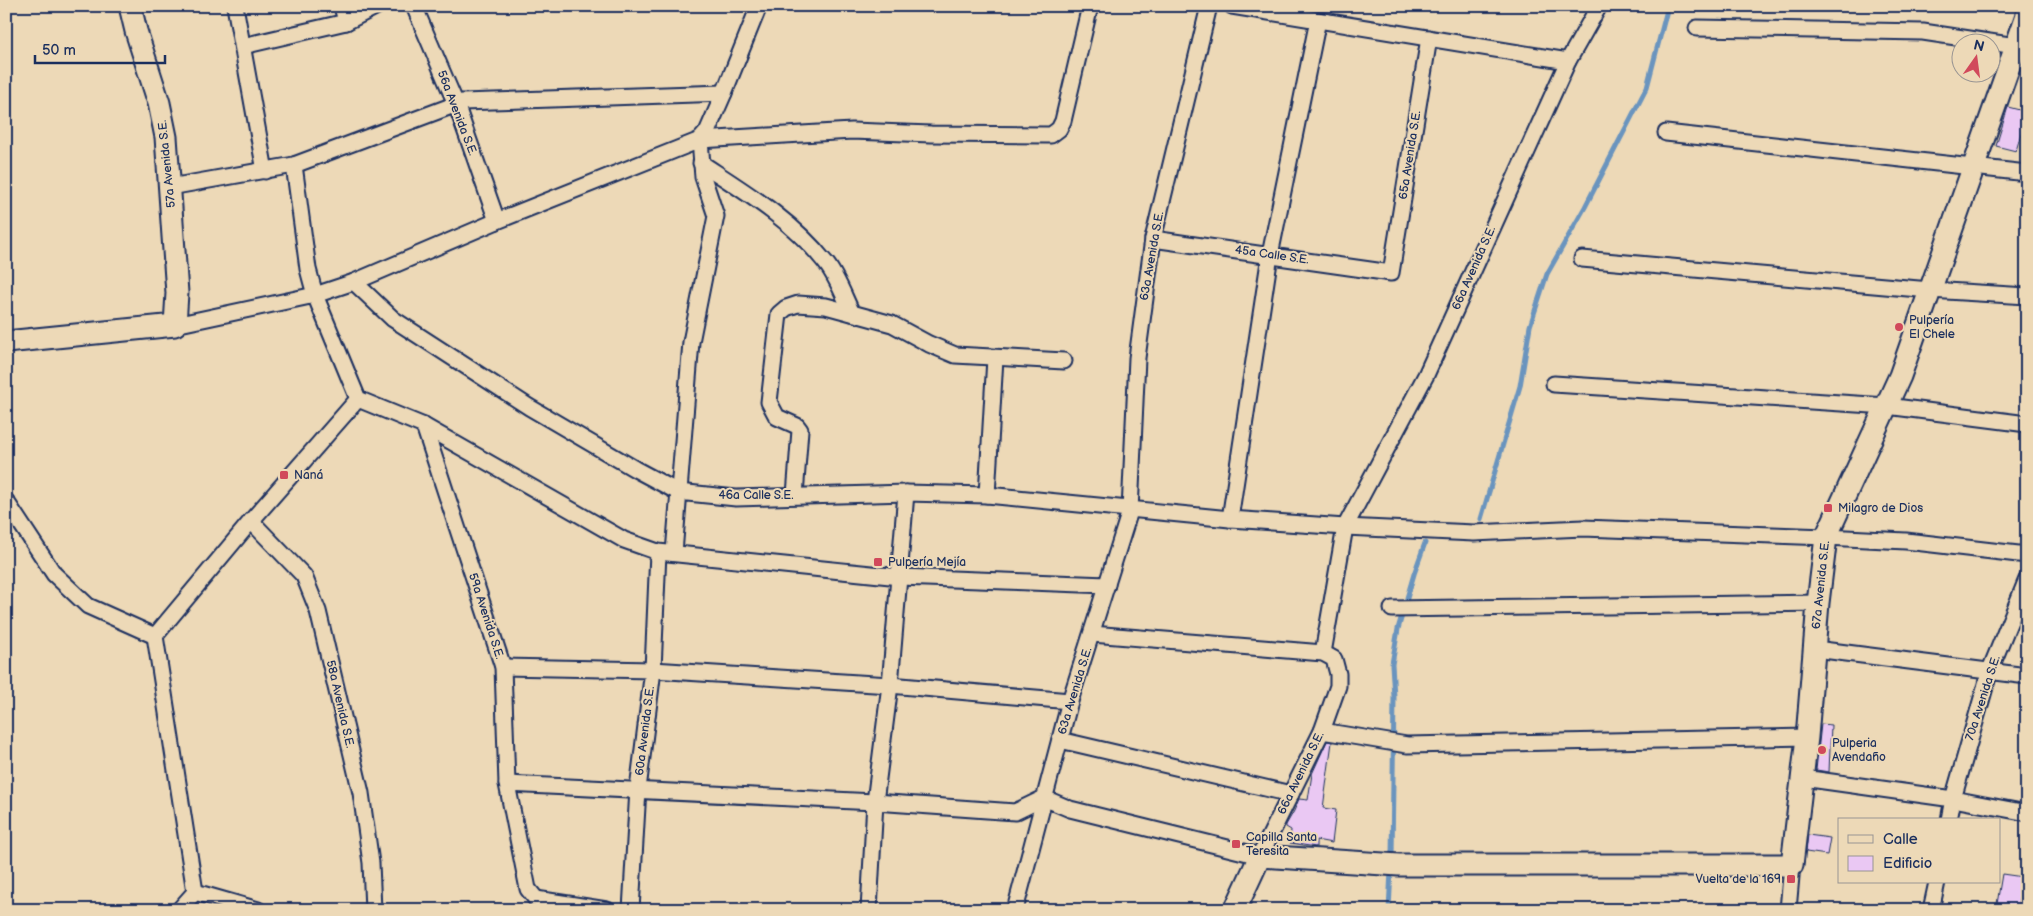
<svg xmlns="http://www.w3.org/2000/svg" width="2033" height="916" viewBox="0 0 2033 916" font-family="'Balsamiq Sans',sans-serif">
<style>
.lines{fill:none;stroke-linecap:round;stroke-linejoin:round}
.stream{stroke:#6a94be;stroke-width:5}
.building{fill:#eac8f3;stroke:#1b2f5e}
.street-casing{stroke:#1b2f5e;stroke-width:19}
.secondary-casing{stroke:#1b2f5e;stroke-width:25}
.street{stroke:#edd9b7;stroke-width:15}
.secondary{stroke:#edd9b7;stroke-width:21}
.poi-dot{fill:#d1495b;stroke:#edd9b7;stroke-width:2}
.labels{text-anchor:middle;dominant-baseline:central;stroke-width:4;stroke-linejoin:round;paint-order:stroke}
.street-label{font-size:12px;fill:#1b2f5e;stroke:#edd9b7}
.poi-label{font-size:12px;fill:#1b2f5e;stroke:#edd9b7;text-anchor:start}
</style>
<rect width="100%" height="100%" fill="#edd9b7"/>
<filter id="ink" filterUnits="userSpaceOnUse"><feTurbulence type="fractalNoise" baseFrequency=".02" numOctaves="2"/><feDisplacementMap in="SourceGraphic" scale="10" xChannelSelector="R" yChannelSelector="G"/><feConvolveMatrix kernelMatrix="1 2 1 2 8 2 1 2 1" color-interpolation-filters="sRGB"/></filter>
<g filter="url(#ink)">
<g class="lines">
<g class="stream">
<path d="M 1481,519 L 1520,386 L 1530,326 L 1547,274 L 1585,207 L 1647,87 L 1668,6"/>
<path d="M 1392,859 L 1394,697 L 1392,664 L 1398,629 L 1414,574 L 1425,543"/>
<path d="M 1389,910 L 1391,870"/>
</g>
</g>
<g class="building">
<path d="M 2008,107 L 2027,112 L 2016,151 L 1996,146 Z"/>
<path d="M 1821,724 L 1831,725 L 1829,772 L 1816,770 Z"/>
<path d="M 1327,741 L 1332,742 L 1323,808 L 1336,810 L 1332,843 L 1316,840 L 1316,847 L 1290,843 L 1291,830 L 1286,827 L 1286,825 L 1294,811 L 1299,799 L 1308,800 L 1312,774 Z"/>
<path d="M 1808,835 L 1830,838 L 1827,855 L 1806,852 Z"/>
<path d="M 2002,874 L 2023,877 L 2017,910 L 1996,910 Z"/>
</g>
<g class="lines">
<g class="street-casing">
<g id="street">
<path d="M 235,6 L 265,171"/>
<path d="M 342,6 L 346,22"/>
<path d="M 414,6 L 456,104 L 497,221"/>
<path d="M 1232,6 L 1568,61"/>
<path d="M 1697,28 L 1923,32 L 2016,46"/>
<path d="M 243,46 L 346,22 L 377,6"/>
<path d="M 1666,133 L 2027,173"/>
<path d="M 701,163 C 745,192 792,220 825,262 C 837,276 844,297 852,313"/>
<path d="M 294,165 L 308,269 L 315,295 L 358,399 L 424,426 L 624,540 L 658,552 L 900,577 L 1107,585"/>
<path d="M 170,187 L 294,165 L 462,102 L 724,93"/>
<path d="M 1153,239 L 1391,273 L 1429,38"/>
<path d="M 1582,259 L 1930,290 L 2027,296"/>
<path d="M 354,282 L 393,319 L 529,407 L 635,469 L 678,492 L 736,498 L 906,493 L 987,495 L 1230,519 L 1345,527 L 1474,533 L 1583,528 L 1826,537 L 1906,541 L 2027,555"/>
<path d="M 175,325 L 315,295 L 354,282 L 497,221 L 700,140 L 852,131 L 931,134 L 1051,135 L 1059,129 L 1063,121 L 1090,6"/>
<path d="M 1554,384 L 1887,406 L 2027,424"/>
<path d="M 424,426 L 503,667 L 507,784 L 528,889 L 536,899"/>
<path d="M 795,495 L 800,430 L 797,426 L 777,417 L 769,402 L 779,314 L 786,308 L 798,304 L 826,306 L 892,324 L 929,344 L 955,355 L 1064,361"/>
<path d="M 987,495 L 995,358"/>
<path d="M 6,501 L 54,574 L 88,606 L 155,636"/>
<path d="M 1230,519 L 1270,255 L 1318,20"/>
<path d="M 251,521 L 304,576 L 318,611 L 361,793 L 371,863 L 373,910"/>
<path d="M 674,553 L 691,342 L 716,216 L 703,177 L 700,140 L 707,132 L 724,93 L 759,6"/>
<path d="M 1392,609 L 1818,603"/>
<path d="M 1815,649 L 2027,676"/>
<path d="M 1323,653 L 1345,527 L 1426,375 L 1568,61 L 1599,6"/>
<path d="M 503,667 L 653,670 L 890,685 L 1070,701"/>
<path d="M 1322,731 L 1407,745 L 1807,737"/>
<path d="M 1060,740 L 1291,794"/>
<path d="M 1803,778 L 1953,799 L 2027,813"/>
<path d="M 507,784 L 875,802 L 1015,812 L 1044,798 L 1070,809 L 1260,856 L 1322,731 L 1338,686 L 1338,674 L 1334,659 L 1323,653 L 1092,634"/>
<path d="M 1949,820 L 1953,799 L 1990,670 L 2027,579"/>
<path d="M 195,892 L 258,910"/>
<path d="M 536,899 L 607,910"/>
<path d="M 179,910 L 195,892 L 155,636 L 251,521 L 358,399"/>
<path d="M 631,910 L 638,789 L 653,670 L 658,552"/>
<path d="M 869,910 L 875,802 L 890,685 L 906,493"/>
<path d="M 1015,910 L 1070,701 L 1130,511 L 1137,358 L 1153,239 L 1209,6"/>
<path d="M 1788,910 L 1792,865"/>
<path d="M 1931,910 L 1937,882"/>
</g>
</g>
<g class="secondary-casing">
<g id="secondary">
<path d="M 6,342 L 175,325 L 177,293 L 166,137 L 159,103 L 136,31 L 130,6"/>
<path d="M 1235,910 L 1260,856 L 1399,865 L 1792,865 L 1807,737 L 1818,603 L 1826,537 L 1900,376 L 2027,15"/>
</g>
</g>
<use href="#street" class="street"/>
<use href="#secondary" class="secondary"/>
</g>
</g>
<g class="poi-dot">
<circle cx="1899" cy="327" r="5"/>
<rect x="279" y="470" width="10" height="10" rx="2.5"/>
<rect x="1823" y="503" width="10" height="10" rx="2.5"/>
<rect x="873" y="557" width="10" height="10" rx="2.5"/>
<circle cx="1822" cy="750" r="5"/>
<rect x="1231" y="839" width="10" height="10" rx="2.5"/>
<rect x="1786" y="874" width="10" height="10" rx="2.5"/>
</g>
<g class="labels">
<g class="street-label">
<text transform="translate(457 113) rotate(69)">56a Avenida S.E.</text>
<text transform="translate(1410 155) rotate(-81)">65a Avenida S.E.</text>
<text transform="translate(167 164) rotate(-96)">57a Avenida S.E.</text>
<text transform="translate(1272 255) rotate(8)">45a Calle S.E.</text>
<text transform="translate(1152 256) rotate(-80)">63a Avenida S.E.</text>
<text transform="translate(1474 268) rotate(-66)">66a Avenida S.E.</text>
<text x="756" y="495">46a Calle S.E.</text>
<text transform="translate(1821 585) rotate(-84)">67a Avenida S.E.</text>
<text transform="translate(486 616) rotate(72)">59a Avenida S.E.</text>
<text transform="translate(1075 691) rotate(-73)">63a Avenida S.E.</text>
<text transform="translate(1983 698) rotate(-72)">70a Avenida S.E.</text>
<text transform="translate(340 704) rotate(77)">58a Avenida S.E.</text>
<text transform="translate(645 731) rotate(-83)">60a Avenida S.E.</text>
<text transform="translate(1301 773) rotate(-64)">66a Avenida S.E.</text>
</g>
<g class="poi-label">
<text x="1909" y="320">Pulpería<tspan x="1909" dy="14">El Chele</tspan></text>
<text x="294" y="475">Naná</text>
<text x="1838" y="508">Milagro de Dios</text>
<text x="888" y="562">Pulpería Mejía</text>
<text x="1832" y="743">Pulperia<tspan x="1832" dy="14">Avendaño</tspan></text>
<text x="1246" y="837">Capilla Santa<tspan x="1246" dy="14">Teresita</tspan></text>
<text x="1781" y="879" text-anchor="end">Vuelta de la 169</text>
</g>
</g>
<rect width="2033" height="916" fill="none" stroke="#edd9b7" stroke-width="25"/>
<rect x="12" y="12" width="2008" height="891" fill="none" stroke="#1b2f5e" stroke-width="2" filter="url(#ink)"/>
<rect x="1838" y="818" width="162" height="65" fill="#edd9b7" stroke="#999593"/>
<rect x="1848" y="835" width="25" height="8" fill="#edd9b7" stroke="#999593"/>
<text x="1883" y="844" font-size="15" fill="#1b2f5e">Calle</text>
<rect x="1848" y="856" width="25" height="15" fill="#eac8f3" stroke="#999593"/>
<text x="1883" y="868" font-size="15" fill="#1b2f5e">Edificio</text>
<g transform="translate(1976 58) rotate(14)"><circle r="24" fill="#edd9b7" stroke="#999593"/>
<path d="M0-4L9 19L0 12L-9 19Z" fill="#d1495b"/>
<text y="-8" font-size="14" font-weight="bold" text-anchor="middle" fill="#1b2f5e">N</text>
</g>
<path d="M35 55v8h130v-8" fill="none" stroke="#1b2f5e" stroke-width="2.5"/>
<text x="42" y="55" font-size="15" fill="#1b2f5e" stroke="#edd9b7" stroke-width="4" paint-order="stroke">50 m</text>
</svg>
